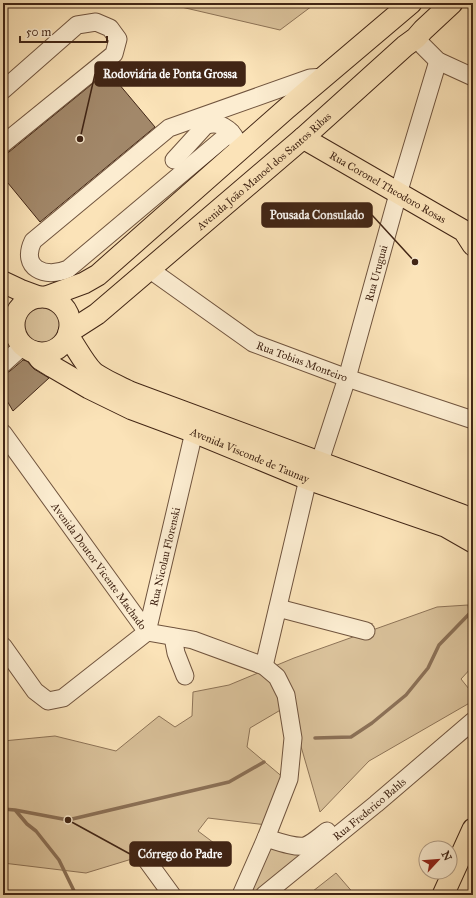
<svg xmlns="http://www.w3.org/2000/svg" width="476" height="898" viewBox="0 0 476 898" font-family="'IM FELL Great Primer',serif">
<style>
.green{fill:#dbc39c;stroke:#8e7458}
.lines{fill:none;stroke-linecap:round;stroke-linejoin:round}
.stream{stroke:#8b7056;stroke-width:3.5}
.building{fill:#a2886a;stroke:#412515}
.minor-casing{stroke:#70543e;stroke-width:19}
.major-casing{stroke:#412515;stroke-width:23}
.minor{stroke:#fcedd1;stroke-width:17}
.major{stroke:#fbe3b8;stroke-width:21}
.labels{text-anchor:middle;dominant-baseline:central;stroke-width:3;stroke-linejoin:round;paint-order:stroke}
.street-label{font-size:11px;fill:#412515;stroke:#fcedd1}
.leader{fill:none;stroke:#412515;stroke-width:1.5}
.callout-dot{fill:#412515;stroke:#fcedd1;stroke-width:1.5}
.callout{fill:#412515;stroke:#412515;stroke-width:1.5}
.callout-label{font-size:12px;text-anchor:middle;font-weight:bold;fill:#fff}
</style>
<rect width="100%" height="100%" fill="#fbe3b8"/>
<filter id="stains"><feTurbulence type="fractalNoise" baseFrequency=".005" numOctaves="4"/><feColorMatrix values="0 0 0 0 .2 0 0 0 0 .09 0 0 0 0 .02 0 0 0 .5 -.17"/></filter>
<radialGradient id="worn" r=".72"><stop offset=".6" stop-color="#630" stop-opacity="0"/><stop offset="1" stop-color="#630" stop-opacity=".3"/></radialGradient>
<g class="green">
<path d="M 164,3 L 316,3 L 280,30 Z"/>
<circle cx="42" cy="325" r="22"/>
<path d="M 468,605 L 473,650 L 473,666 L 461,679 L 473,694 L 473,701 L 369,761 L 320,812 L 289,705 L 250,728 L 247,747 L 285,779 L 267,825 L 208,818 L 198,831 L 214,843 L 207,857 L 180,846 L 145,855 L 86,873 L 3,863 L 3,741 L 55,736 L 116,751 L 159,716 L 175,727 L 192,716 L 193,692 L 229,685 L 294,658 L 437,607 Z"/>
<path d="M 308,847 L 264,895 L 247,895 L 266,848 Z"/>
<path d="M 336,873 L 355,895 L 308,895 Z"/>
</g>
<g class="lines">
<g class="stream">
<path d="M 315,738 L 351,737 L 372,723 L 406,695 L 428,668 L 439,645 L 473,610"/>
<path d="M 3,809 L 15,810 L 68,820 L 229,782 L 264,762"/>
<path d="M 16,811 L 27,824 L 36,831 L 59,860 L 76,895"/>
</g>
</g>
<g class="building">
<path d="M 108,71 L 155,127 L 40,222 L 3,177 L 3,154 L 9,152 Z"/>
<path d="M 23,360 L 27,361 L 34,369 L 49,378 L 13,411 L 3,394 L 3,375 L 10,371 Z"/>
</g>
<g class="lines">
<g class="minor-casing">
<g id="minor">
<path d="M 416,38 L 423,46 L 438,61 L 473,77"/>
<path d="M 3,90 L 77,25 L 96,22 L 110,28 L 118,39 L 114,54 L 3,144"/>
<path d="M 231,132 L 68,269 C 45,279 20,268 33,241 L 169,128 L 310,78 L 325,77"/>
<path d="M 174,160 L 205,126 C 219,120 231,129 237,141"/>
<path id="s1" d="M 149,269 L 253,343 L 347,378 L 473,420"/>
<path d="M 3,364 L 23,346"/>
<path id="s2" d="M 3,433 L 147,632 L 193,640 L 264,666 L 277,677 L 286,695 L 293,738 L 289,779 L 266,838 L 241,895"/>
<path id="s3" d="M 320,461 L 347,378 L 398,194 L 438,61"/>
<path d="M 278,608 L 366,631"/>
<path d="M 173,637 L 176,653 L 185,676"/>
<path id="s4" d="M 3,646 L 35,691 L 48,701 L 63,698 L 147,632 L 194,432"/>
<path d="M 264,666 L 308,479"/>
<path d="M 266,838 C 276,841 295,848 305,846 C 313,843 320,836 327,831"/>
<path d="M 145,858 L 172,895"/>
<path id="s5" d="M 264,895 L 376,804 L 473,721"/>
</g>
</g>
<g class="major-casing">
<g id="major">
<path id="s6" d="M 303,138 L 464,231 L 473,245"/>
<path d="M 3,282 L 20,290 L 39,297"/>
<path d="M 46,297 L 84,283 L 98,275 L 286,109 L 411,3"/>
<circle cx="42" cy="325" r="28"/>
<path id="s7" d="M 69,332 L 97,314 L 303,138 L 405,46 L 416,38 L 423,30 L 452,3"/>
<path d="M 68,336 C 76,347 84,363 93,372 C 101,379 120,387 130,392 L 462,515 L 473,523"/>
<path id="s8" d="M 35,352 L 40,359 L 53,367 L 89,388 L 132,409 L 194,432 L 308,479 L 445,526 L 473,542"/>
<path d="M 443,895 L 473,829"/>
</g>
</g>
<use href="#minor" class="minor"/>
<use href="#major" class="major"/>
</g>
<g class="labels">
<g class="street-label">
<text stroke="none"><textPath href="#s7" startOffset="253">Avenida João Manoel dos Santos Ribas</textPath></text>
<text stroke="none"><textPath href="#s6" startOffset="98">Rua Coronel Theodoro Rosas</textPath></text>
<text stroke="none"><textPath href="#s3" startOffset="196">Rua Uruguai</textPath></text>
<text stroke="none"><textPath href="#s1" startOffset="180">Rua Tobias Monteiro</textPath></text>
<text stroke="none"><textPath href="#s8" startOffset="240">Avenida Visconde de Taunay</textPath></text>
<text stroke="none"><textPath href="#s4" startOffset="271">Rua Nicolau Florenski</textPath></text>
<text stroke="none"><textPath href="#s2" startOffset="164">Avenida Doutor Vicente Machado</textPath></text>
<text stroke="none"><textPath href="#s5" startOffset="136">Rua Frederico Bahls</textPath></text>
</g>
</g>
<path class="leader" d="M80 139L95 74M415 262L372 215M68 820L130 854"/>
<g class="callout-dot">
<circle cx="80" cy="139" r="4"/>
<circle cx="415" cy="262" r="4"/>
<circle cx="68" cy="820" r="4"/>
</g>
<g class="callout">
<rect x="95" y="62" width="150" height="24" rx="4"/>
<rect x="262" y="203" width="110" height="24" rx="4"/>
<rect x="130" y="842" width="101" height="24" rx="4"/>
</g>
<g class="callout-label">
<text x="170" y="78">Rodoviária de Ponta Grossa</text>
<text x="317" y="219">Pousada Consulado</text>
<text x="180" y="858">Córrego do Padre</text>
</g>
<rect width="476" height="898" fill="none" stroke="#fbe3b8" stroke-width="16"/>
<rect x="4" y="4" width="468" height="890" fill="none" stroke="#412515" stroke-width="2"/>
<rect x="8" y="8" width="460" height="882" fill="none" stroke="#412515"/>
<g transform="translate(438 860) rotate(64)"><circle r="19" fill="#fcedd1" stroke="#b19d86"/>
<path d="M0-3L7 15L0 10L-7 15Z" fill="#8f2418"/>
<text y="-6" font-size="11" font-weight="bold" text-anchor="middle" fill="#412515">N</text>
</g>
<path d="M20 36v6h87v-6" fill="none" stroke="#412515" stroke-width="2"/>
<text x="26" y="36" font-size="12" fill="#412515" stroke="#fcedd1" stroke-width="3" paint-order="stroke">50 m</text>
<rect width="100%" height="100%" filter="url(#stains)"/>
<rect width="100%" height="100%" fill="url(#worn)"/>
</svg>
